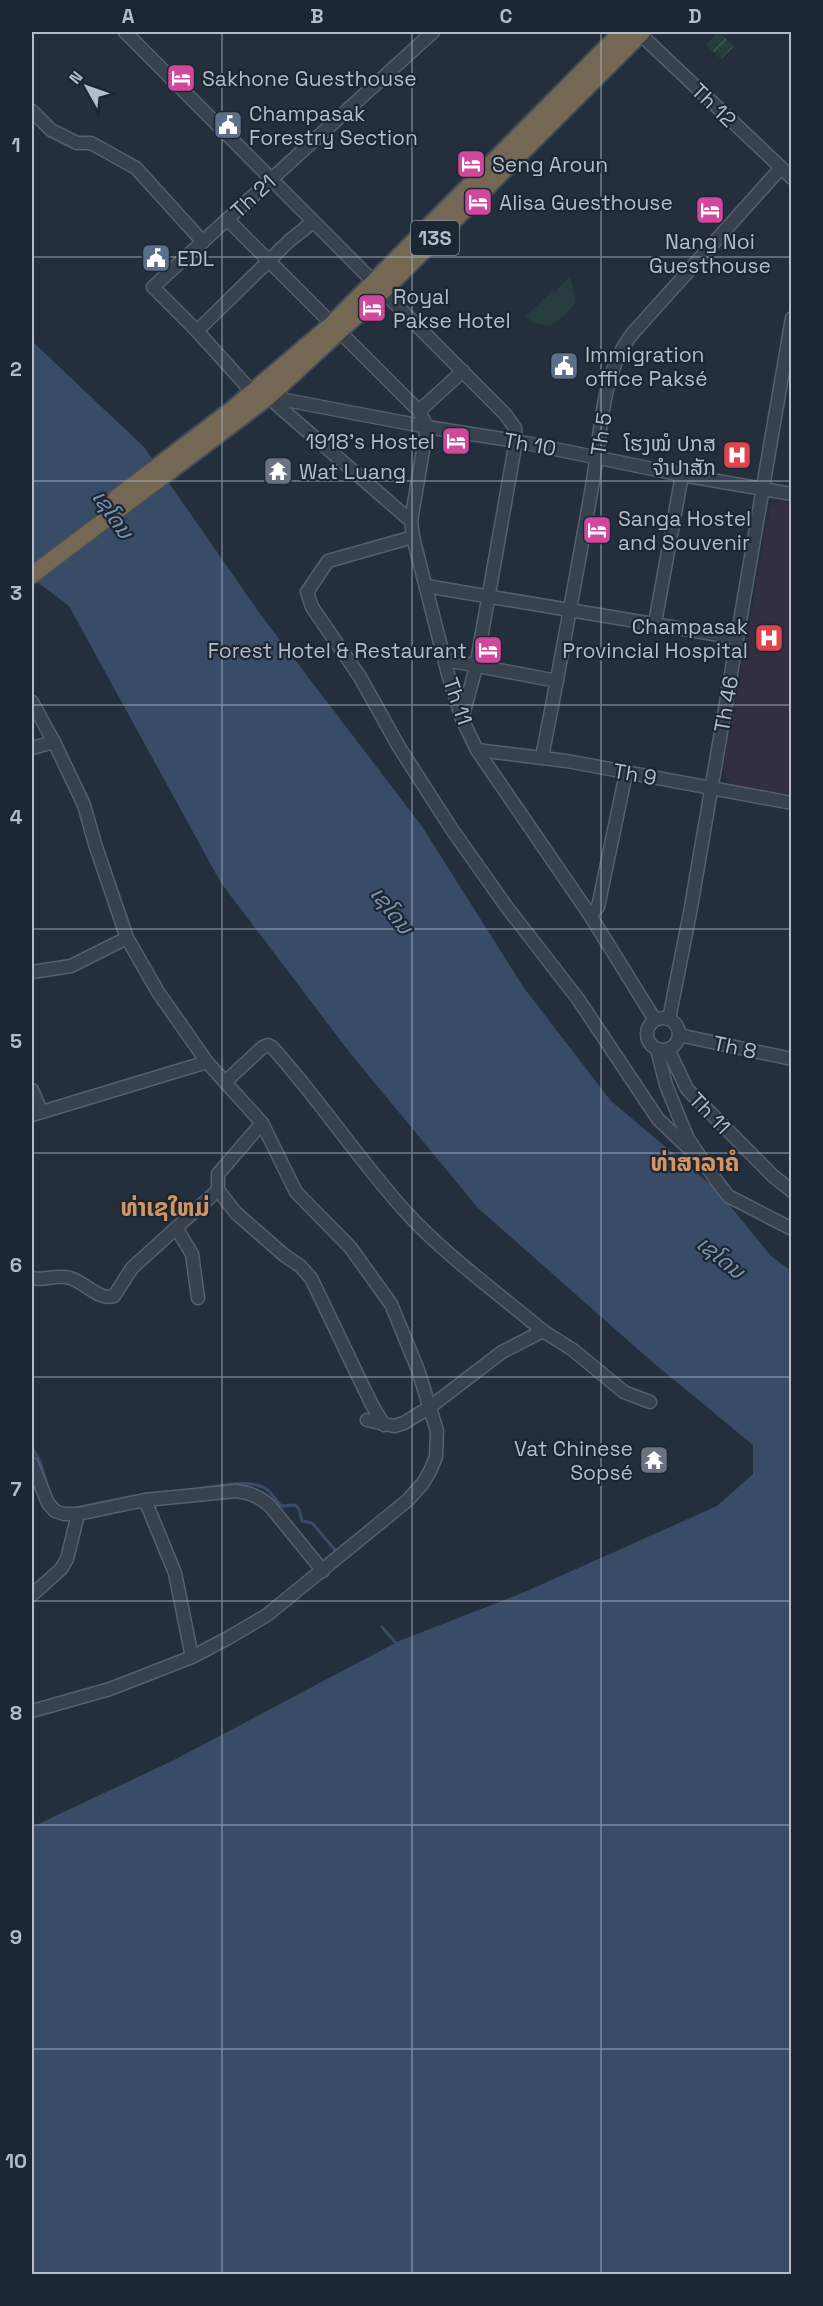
<svg xmlns="http://www.w3.org/2000/svg" width="823" height="2306" viewBox="0 0 823 2306" font-family="'Space Grotesk','Noto Sans Lao',sans-serif">
<style>
.medical{fill:#32303f}
.grass{fill:#263c3f}
.garden{fill:url(#garden-furrows)}
.water{fill:#394c67}
.lines{fill:none;stroke-linecap:round;stroke-linejoin:round}
.stream{stroke:#394c67;stroke-width:3}
.minor-casing{stroke:#565f6c;stroke-width:15}
.highway-casing{stroke:#434c59;stroke-width:20}
.minor{stroke:#38414e;stroke-width:12}
.highway{stroke:#746855;stroke-width:16}
.grid{fill:none;stroke:#b4bcc9;stroke-width:1.5;stroke-opacity:0.55}
.labels{text-anchor:middle;dominant-baseline:central;stroke-width:4.5;stroke-linejoin:round;paint-order:stroke}
.shield{fill:#1d2633;stroke:#878f9c;stroke-width:1.5}
.shield-label{font-size:20px;font-weight:bold;fill:#b4bcc9}
.poi-label{font-size:21px;fill:#b4bcc9;stroke:#1d2633;text-anchor:start}
.street-label{font-size:21px;fill:#b4bcc9;stroke:#1d2633}
.water-label{font-size:22px;font-style:italic;fill:#7c92b1;stroke:#1d2633}
.quarter-label{font-size:24px;font-weight:bold;fill:#d59563;stroke:#1d2633}
.neatline{fill:none;stroke:#b4bcc9;stroke-width:2}
.grid-label{font-size:20px;text-anchor:middle;font-weight:bold;fill:#b4bcc9}
</style>
<defs>
<pattern id="garden-furrows" width="10" height="10" patternUnits="userSpaceOnUse" patternTransform="scale(1.5)"><rect width="10" height="10" fill="#263c3f"/><path d="M-1 1l2-2M0 10L10 0M9 11l2-2" fill="none" stroke="#435659"/></pattern>
</defs>
<rect width="100%" height="100%" fill="#242f3e"/>
<path class="medical" d="M 777,501 L 791,503 L 791,798 L 736,788 L 730,784 L 723,769 L 770,508 Z"/>
<path class="grass" d="M 570,276 L 576,302 L 565,315 L 550,326 L 533,323 L 525,317 L 552,291 L 554,293 Z"/>
<path class="garden" d="M 719,32 L 734,46 L 721,59 L 706,45 Z"/>
<path class="water" d="M 32,274 L 34,280 L 34,343 L 144,447 L 263,618 L 421,825 L 524,988 L 611,1101 L 718,1191 L 771,1256 L 791,1271 L 791,2274 L 32,2274 L 32,1827 L 174,1760 L 399,1641 L 527,1591 L 717,1506 L 753,1474 L 753,1445 L 650,1360 L 478,1208 L 350,1053 L 221,883 L 69,606 L 32,578 Z"/>
<g class="lines">
<g class="stream">
<path d="M 32,1448 L 40,1461 L 48,1488"/>
<path d="M 203,1488 C 221,1486 248,1479 265,1488 C 271,1492 276,1500 281,1506 L 295,1505 L 299,1509 L 302,1521 L 312,1523 L 336,1551"/>
<path d="M 70,1509 L 134,1496"/>
<path d="M 382,1627 L 396,1643"/>
</g>
<g class="minor-casing">
<g id="minor">
<path d="M 125,32 L 505,414 L 515,428 L 516,441 L 476,667 L 462,719"/>
<path d="M 638,32 L 792,178"/>
<path d="M 32,111 L 51,130 L 77,143 L 91,143 L 136,168 L 203,242"/>
<path d="M 228,220 L 419,411 L 427,427 L 411,521"/>
<path d="M 197,331 L 289,241 L 313,222"/>
<path d="M 253,393 L 197,331 L 153,287 L 433,32"/>
<path d="M 268,397 L 411,521 L 413,537 L 448,674 L 462,719 L 477,750 L 590,915 L 655,1020"/>
<path d="M 270,397 L 427,427 L 516,441 L 682,475 L 792,494"/>
<path d="M 419,411 L 463,371"/>
<path d="M 413,537 L 328,561 L 307,592 L 312,607 L 360,677 L 399,747 L 451,828 L 506,906 L 578,999 L 658,1119 L 705,1164"/>
<path d="M 426,586 L 737,638"/>
<path d="M 655,623 L 682,475"/>
<path d="M 446,660 L 557,681"/>
<path d="M 32,702 L 54,742 L 84,805 L 95,844 L 127,938 L 158,992 L 207,1062 L 262,1123 L 296,1192 L 350,1247 L 391,1304 L 418,1370 L 437,1431 L 436,1457 L 430,1471 L 423,1483 L 408,1500 L 267,1615 L 228,1638 L 192,1657 L 110,1689 L 32,1711"/>
<path d="M 32,748 L 54,742"/>
<path d="M 477,750 L 567,761 L 792,803"/>
<path d="M 542,757 C 560,667 576,577 592,487 C 601,437 600,375 632,334 L 780,169"/>
<path d="M 590,915 L 598,907 L 626,773"/>
<path d="M 32,972 L 71,966 L 127,938"/>
<circle cx="663" cy="1034" r="16"/>
<path d="M 669,1019 L 690,913 L 792,318"/>
<path d="M 679,1035 L 792,1059"/>
<path d="M 657,1049 L 666,1085 L 688,1139 L 716,1180 L 728,1196 L 792,1229"/>
<path d="M 668,1049 L 687,1089 L 773,1176 L 792,1191"/>
<path d="M 225,1082 L 263,1047 L 268,1045 L 272,1047 C 319,1099 358,1159 405,1211 C 446,1256 497,1292 543,1331"/>
<path d="M 32,1090 L 41,1111"/>
<path d="M 32,1115 L 207,1062"/>
<path d="M 262,1123 L 218,1174 L 218,1190 L 236,1213 L 284,1255 L 300,1266 L 311,1278 L 371,1403 L 384,1425"/>
<path d="M 177,1229 L 192,1254 L 198,1298"/>
<path d="M 32,1278 C 44,1281 58,1274 70,1278 C 85,1282 99,1301 114,1296 L 132,1268 L 218,1190"/>
<path d="M 367,1420 L 394,1426 L 404,1423 L 430,1407 L 502,1352 L 543,1331 L 573,1350 L 624,1392 L 650,1402"/>
<path d="M 32,1464 L 48,1503 L 55,1511 L 64,1514 L 78,1514 L 145,1500 L 236,1491 C 250,1493 259,1496 270,1506 L 323,1571"/>
<path d="M 145,1500 L 175,1573 L 192,1657"/>
<path d="M 32,1595 L 61,1569 L 67,1559 L 78,1514"/>
</g>
</g>
<g class="highway-casing">
<g id="highway">
<path d="M 116,498 L 229,412 L 332,324 L 622,32"/>
<path d="M 32,575 L 268,397 L 383,291 L 642,32"/>
</g>
</g>
<use href="#minor" class="minor"/>
<use href="#highway" class="highway"/>
</g>
<path class="grid" d="M 222,32 L 222,2274M 412,32 L 412,2274M 601,32 L 601,2274M 32,257 L 792,257M 32,481 L 792,481M 32,705 L 792,705M 32,929 L 792,929M 32,1153 L 792,1153M 32,1377 L 792,1377M 32,1601 L 792,1601M 32,1825 L 792,1825M 32,2049 L 792,2049"/>
<defs>
<g id="hotel-square" transform="scale(1.5)"><rect x="-9" y="-9" width="18" height="18" rx="4" fill="#d1479c" stroke="#1d2633"/><path d="M-6-4.5h1.5V1H6V5H4.5V3h-9V5H-6ZM-4 0a1.8 1.8 0 1 1 3.6 0ZM.5 0V-2.5h3Q6-2.5 6 0Z" fill="#fff"/></g>
<g id="civic-square" transform="scale(1.5)"><rect x="-9" y="-9" width="18" height="18" rx="4" fill="#5c6f8a" stroke="#1d2633"/><path d="M-.6-6.5H3V-4.5H.6V-3L4-1V1h2V6H-6V1h2V-1L-.6-3ZM-1.2 2.5V6h2.4V2.5Z" fill="#fff"/></g>
<g id="hospital-square" transform="scale(1.5)"><rect x="-9" y="-9" width="18" height="18" rx="4" fill="#e0444e" stroke="#1d2633"/><path d="M-5-5h3v3.5h4V-5h3V5h-3V1.5h-4V5h-3Z" fill="#fff"/></g>
<g id="temple-square" transform="scale(1.5)"><rect x="-9" y="-9" width="18" height="18" rx="4" fill="#6b7280" stroke="#1d2633"/><path d="M0-6L5-2H3V0L6.5 2.5H4V6H1.5V3h-3V6H-4V2.5H-6.5L-3 0V-2H-5Z" fill="#fff"/></g>
</defs>
<g fill-rule="evenodd">
<use href="#hotel-square" x="181" y="78"/>
<use href="#civic-square" x="228" y="125"/>
<use href="#hotel-square" x="471" y="164"/>
<use href="#hotel-square" x="478" y="202"/>
<use href="#hotel-square" x="710" y="210"/>
<use href="#civic-square" x="156" y="258"/>
<use href="#hotel-square" x="372" y="308"/>
<use href="#civic-square" x="564" y="366"/>
<use href="#hotel-square" x="456" y="441"/>
<use href="#hospital-square" x="737" y="455"/>
<use href="#temple-square" x="278" y="471"/>
<use href="#hotel-square" x="597" y="530"/>
<use href="#hospital-square" x="769" y="638"/>
<use href="#hotel-square" x="488" y="650"/>
<use href="#temple-square" x="654" y="1460"/>
</g>
<g class="labels">
<rect class="shield" x="411" y="221" width="48" height="34" rx="4.5"/>
<g class="shield-label">
<text x="435" y="238">13S</text>
</g>
<g class="poi-label">
<text x="202" y="78">Sakhone Guesthouse</text>
<text x="249" y="113">Champasak<tspan x="249" dy="24">Forestry Section</tspan></text>
<text x="492" y="164">Seng Aroun</text>
<text x="499" y="202">Alisa Guesthouse</text>
<text x="710" y="241" text-anchor="middle">Nang Noi<tspan x="710" dy="24">Guesthouse</tspan></text>
<text x="177" y="258">EDL</text>
<text x="393" y="296">Royal<tspan x="393" dy="24">Pakse Hotel</tspan></text>
<text x="585" y="354">Immigration<tspan x="585" dy="24">office Paksé</tspan></text>
<text x="435" y="441" text-anchor="end">1918’s Hostel</text>
<text x="716" y="443" text-anchor="end">ໂຮງໝໍ ປກສ<tspan x="716" dy="24">ຈຳປາສັກ</tspan></text>
<text x="299" y="471">Wat Luang</text>
<text x="618" y="518">Sanga Hostel<tspan x="618" dy="24">and Souvenir</tspan></text>
<text x="748" y="626" text-anchor="end">Champasak<tspan x="748" dy="24">Provincial Hospital</tspan></text>
<text x="467" y="650" text-anchor="end">Forest Hotel &amp; Restaurant</text>
<text x="633" y="1448" text-anchor="end">Vat Chinese<tspan x="633" dy="24">Sopsé</tspan></text>
</g>
<g class="street-label">
<text transform="translate(714 105) rotate(44)">Th 12</text>
<text transform="translate(253 196) rotate(-43)">Th 21</text>
<text transform="translate(601 434) rotate(-81)">Th 5</text>
<text transform="translate(530 444) rotate(10)">Th 10</text>
<text transform="translate(458 701) rotate(71)">Th 11</text>
<text transform="translate(726 704) rotate(-80)">Th 46</text>
<text transform="translate(635 774) rotate(10)">Th 9</text>
<text transform="translate(735 1047) rotate(12)">Th 8</text>
<text transform="translate(710 1113) rotate(46)">Th 11</text>
</g>
<g class="water-label">
<text transform="translate(113 514) rotate(55)">ເຊໂດນ</text>
<text transform="translate(392 910) rotate(52)">ເຊໂດນ</text>
<text transform="translate(721 1257) rotate(39)">ເຊໂດນ</text>
</g>
<g class="quarter-label">
<text x="695" y="1162">ທ່າສາລາຄໍ</text>
<text x="165" y="1207">ທ່າເຊໃຫມ່</text>
</g>
</g>
<rect width="823" height="2306" fill="none" stroke="#1d2633" stroke-width="66"/>
<g transform="translate(87 87) rotate(310)" stroke="#1d2633" stroke-width="4.5" paint-order="stroke">
<path d="M0-4.5L10 22L0 15L-10 22Z" fill="#b4bcc9"/>
<text y="-9" font-size="16" font-weight="bold" text-anchor="middle" fill="#b4bcc9">N</text>
</g>
<rect x="33" y="33" width="757" height="2240" class="neatline"/>
<g class="grid-label">
<text x="128" y="23">A</text>
<text x="317" y="23">B</text>
<text x="506" y="23">C</text>
<text x="695" y="23">D</text>
<text x="16" y="152">1</text>
<text x="16" y="376">2</text>
<text x="16" y="600">3</text>
<text x="16" y="824">4</text>
<text x="16" y="1048">5</text>
<text x="16" y="1272">6</text>
<text x="16" y="1496">7</text>
<text x="16" y="1720">8</text>
<text x="16" y="1944">9</text>
<text x="16" y="2168">10</text>
</g>
</svg>
